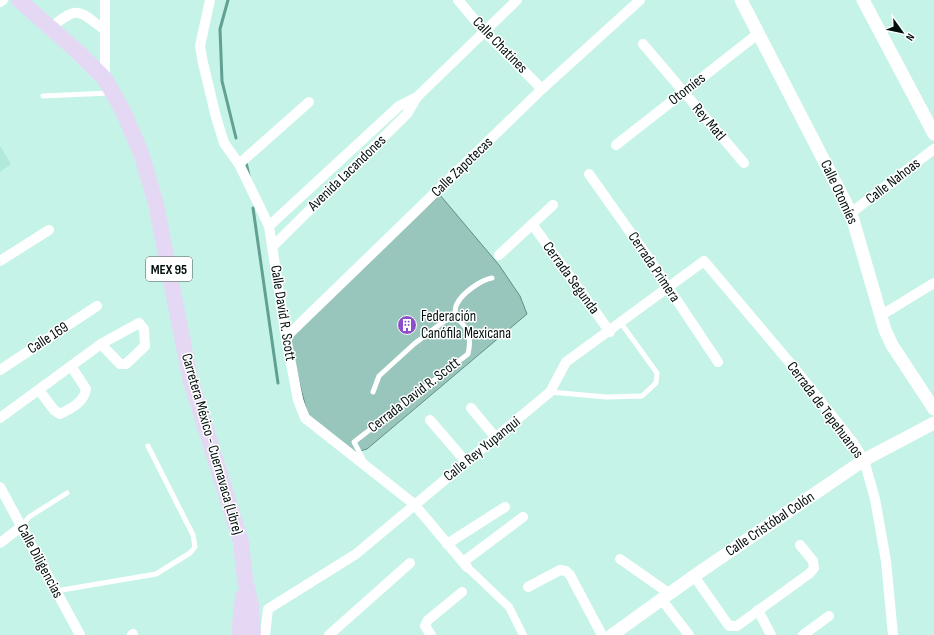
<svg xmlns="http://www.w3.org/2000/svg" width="934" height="635" viewBox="0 0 934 635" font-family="'Sofia Sans Condensed',sans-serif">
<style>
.built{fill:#b1e9dc}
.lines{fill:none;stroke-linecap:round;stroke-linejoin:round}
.stream{stroke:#62a092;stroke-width:3}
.building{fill:#99c6bc;stroke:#628e84}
.service{stroke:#fff;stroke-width:5}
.pedestrian{stroke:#fff;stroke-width:8}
.minor{stroke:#fff;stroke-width:10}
.tertiary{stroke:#fff;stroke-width:13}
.primary{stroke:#e5d8f5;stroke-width:16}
.labels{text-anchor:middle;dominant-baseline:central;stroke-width:3;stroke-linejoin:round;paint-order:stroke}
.shield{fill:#fff;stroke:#4e5856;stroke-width:1}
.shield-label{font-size:14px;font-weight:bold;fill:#02100d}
.street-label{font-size:15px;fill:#02100d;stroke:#fff}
.poi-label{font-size:15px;fill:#02100d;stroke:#fff;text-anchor:start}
</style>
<rect width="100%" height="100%" fill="#c5f3e8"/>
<path class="built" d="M 0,146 L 11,164 L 0,172 Z"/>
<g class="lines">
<g class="stream">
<path d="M 228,0 L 220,29 L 222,81 L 236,138"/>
<path d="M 246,162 L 249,176"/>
<path d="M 253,208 L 278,383"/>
</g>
</g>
<path class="building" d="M 440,195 L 499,265 L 520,296 L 527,314 L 367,449 L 353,453 L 308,416 L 288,337 Z"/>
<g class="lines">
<g class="service">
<path d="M 43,96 L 110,93"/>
<path d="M 455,316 C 455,312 455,307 457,304 C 462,293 481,280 492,278"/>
<path d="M 550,392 L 606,397 L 642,396 L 656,383 L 657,373 L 621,323"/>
<path d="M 364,461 L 354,442 L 468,354 C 472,336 469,329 455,316 L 443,322 L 414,344 L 379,376 L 373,392"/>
<path d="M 22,526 L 29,517 L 67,493"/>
<path d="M 56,591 L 156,574 L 190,553 L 195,547 L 193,535 L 148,446"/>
</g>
<path class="pedestrian" d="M 467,567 L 509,607 L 523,635"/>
<g class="minor">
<path d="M 105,0 L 105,79"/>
<path d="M 210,0 L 200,46 L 203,63 L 216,117 L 224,143 L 239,164 L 269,226 L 286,337 L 298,400 L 305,418 L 414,504 L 467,567"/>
<path d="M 458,0 L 485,32 L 542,89"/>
<path d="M 0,2 L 3,0"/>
<path d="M 50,28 C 79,5 77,10 105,30"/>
<path d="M 643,44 L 744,163"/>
<path d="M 616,145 L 759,33"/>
<path d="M 239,164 L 309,102"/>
<path d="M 589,174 L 650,260 L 718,362"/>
<path d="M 851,213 L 934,149"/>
<path d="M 532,224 L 610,332"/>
<path d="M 269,226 L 399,106 L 417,97 L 517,0"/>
<path d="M 272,247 L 407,114 L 417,97"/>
<path d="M 499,255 L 553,205"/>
<path d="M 0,261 L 49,230"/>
<path d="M 880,316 L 934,283"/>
<path d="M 286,337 L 542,89 L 640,0"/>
<path d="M 0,370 L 97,306"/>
<path d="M 39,390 L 54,410 L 60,414 C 72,408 84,402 86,389 L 71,366"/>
<path d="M 471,408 L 496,438"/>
<path d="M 0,418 L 101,344 L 139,323 L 144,329 L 145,346 L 126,364 L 120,364 L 101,344"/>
<path d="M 430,420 L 466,462"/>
<path d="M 0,487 L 80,635"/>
<path d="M 0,543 L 21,527"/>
<path d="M 447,544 L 505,507"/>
<path d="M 620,559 L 670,594"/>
<path d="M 463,562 L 523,517"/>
<path d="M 694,576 L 729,626 L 737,626 L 810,573 L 814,568 L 813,561 L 800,545"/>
<path d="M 528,587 L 560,570 L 566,571 L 570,575 L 602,635"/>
<path d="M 662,600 L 689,635"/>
<path d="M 758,610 L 771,635"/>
<path d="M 132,635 L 133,634"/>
<path d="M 265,635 L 268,609 L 356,554 L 550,392 L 566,362 L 704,261 L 796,370 L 852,441 L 864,460 L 875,499 L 886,561 L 893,635"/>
<path d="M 329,635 L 410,563"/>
<path d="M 431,635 L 425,626 L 428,620 L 462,592"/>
<path d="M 803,635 L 829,616"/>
</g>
<g class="tertiary">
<path d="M 741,0 L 851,213 L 885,330 L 892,345 L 934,409"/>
<path d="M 863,0 L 934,134"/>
<path d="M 612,635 L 694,576 L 864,460 L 934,423"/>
</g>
<g class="primary">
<path d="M 19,0 L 78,52 L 105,79 L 123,111 L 141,153 L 156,204 L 190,378 L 241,542 L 245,579 L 251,605 L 253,635"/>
<path d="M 239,635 L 243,596"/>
</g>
</g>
<defs>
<g id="building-disc" transform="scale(1)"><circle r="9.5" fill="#8b50c6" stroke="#fff"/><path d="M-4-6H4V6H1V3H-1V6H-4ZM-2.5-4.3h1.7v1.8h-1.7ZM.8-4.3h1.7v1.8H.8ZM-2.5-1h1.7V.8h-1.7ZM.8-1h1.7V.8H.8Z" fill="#fff"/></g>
</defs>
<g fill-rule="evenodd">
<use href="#building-disc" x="407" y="325"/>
</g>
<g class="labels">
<rect class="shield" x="146" y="257" width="46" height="24" rx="3"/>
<g class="shield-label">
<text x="169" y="269">MEX 95</text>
</g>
<g class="street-label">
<text transform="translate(500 45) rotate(46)">Calle Chatines</text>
<text transform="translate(687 89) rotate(-38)">Otomíes</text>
<text transform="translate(709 122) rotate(50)">Rey Matl</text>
<text transform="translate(462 167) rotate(-44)">Calle Zapotecas</text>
<text transform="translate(347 173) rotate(-44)">Avenida Lacandones</text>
<text transform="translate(893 181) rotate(-38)">Calle Nahoas</text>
<text transform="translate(839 192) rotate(65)">Calle Otomíes</text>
<text transform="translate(654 267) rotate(56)">Cerrada Primera</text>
<text transform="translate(571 278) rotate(54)">Cerrada Segunda</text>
<text transform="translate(283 313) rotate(81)">Calle David R. Scott</text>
<text transform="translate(48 338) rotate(-33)">Calle 169</text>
<text transform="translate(414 395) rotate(-38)">Cerrada David R. Scott</text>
<text transform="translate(825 410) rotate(53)">Cerrada de Tepehuanos</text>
<text transform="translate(212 444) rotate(74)">Carretera México - Cuernavaca (Libre)</text>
<text transform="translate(482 449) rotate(-39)">Calle Rey Yupanqui</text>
<text transform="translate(770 524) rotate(-34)">Calle Cristóbal Colón</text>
<text transform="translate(40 561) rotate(62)">Calle Diligencias</text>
</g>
<g class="poi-label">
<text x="421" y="316">Federación<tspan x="421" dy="17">Canófila Mexicana</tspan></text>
</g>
</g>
<g transform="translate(902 32) rotate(123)" stroke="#ffffff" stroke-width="3" paint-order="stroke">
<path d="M0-3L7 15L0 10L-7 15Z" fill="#02100d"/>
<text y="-6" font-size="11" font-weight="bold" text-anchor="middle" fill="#02100d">N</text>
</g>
</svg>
